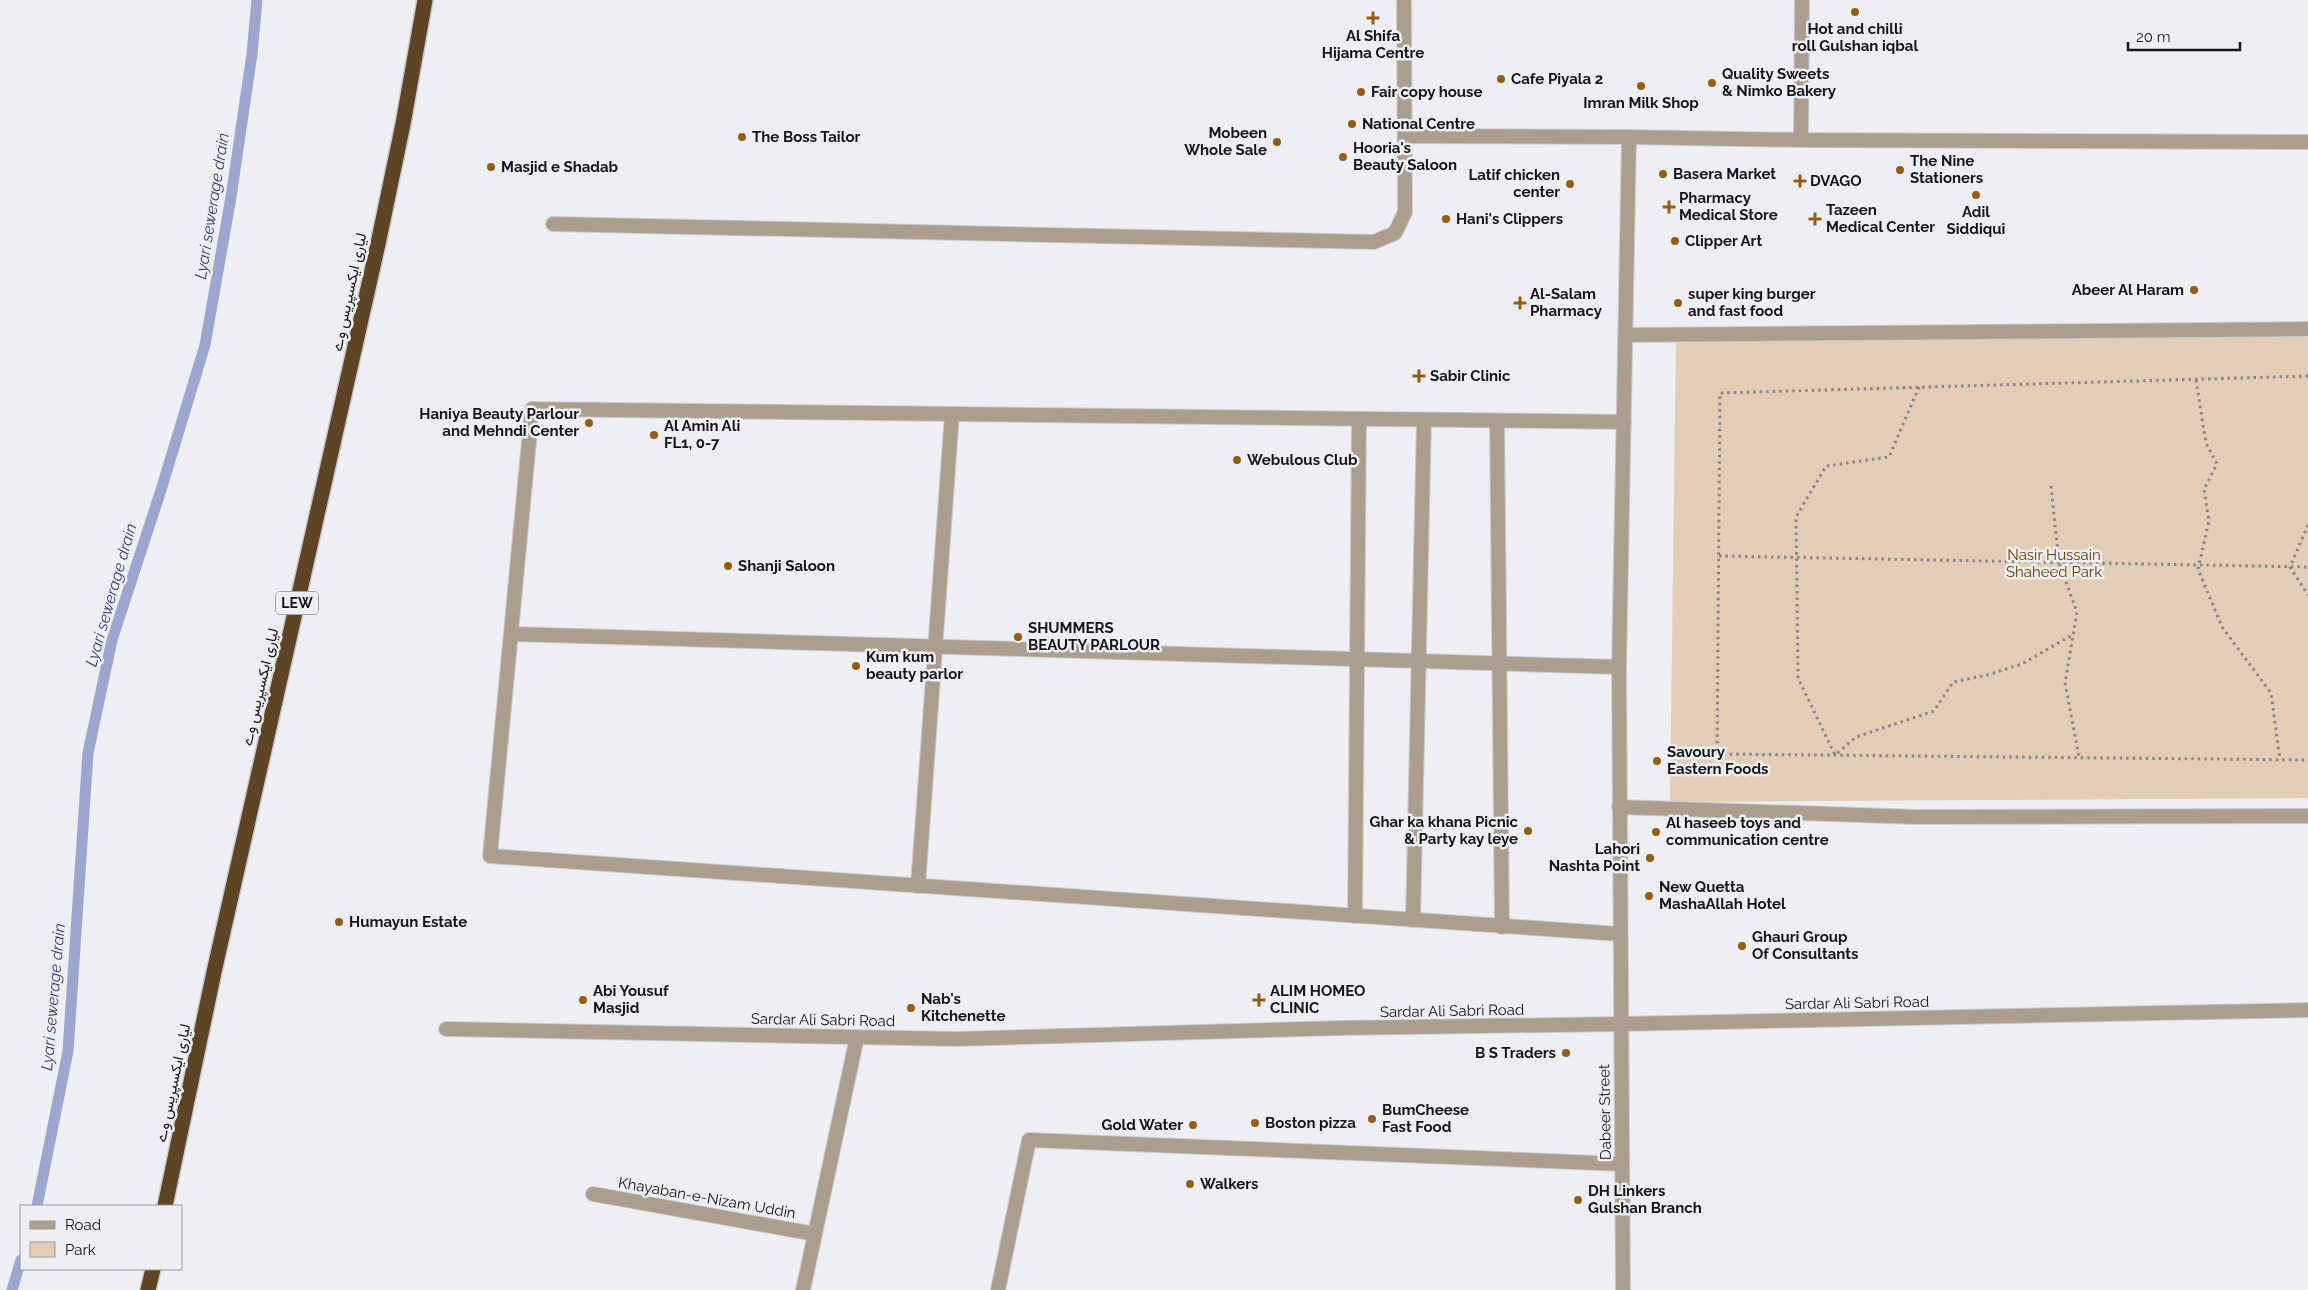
<svg xmlns="http://www.w3.org/2000/svg" width="2308" height="1290" viewBox="0 0 2308 1290" font-family="Raleway,Vazirmatn,sans-serif">
<style>
.green{fill:#e4cdb6}
.lines{fill:none;stroke-linecap:round;stroke-linejoin:round}
.stream{stroke:#9ca6ce;stroke-width:11}
.minor-casing{stroke:#caccd0;stroke-width:16}
.tertiary-casing{stroke:#caccd0;stroke-width:16}
.motorway-casing{stroke:#caccd0;stroke-width:18}
.path{stroke:#848688;stroke-width:3;stroke-dasharray:2.5 4;stroke-linecap:butt}
.minor{stroke:#ac9e8f;stroke-width:14}
.tertiary{stroke:#ac9e8f;stroke-width:14}
.motorway{stroke:#5f4325;stroke-width:15}
.poi-dot{fill:#945d15;stroke:#edeff3;stroke-width:2}
.labels{text-anchor:middle;dominant-baseline:central;stroke-width:5;stroke-linejoin:round;paint-order:stroke}
.shield{fill:#edeff3;stroke:#555658;stroke-width:1}
.shield-label{font-size:14px;font-weight:bold;fill:#141516}
.poi-label{font-size:15px;font-weight:bold;fill:#141516;stroke:#edeff3;text-anchor:start}
.street-label{font-size:15px;fill:#141516;stroke:#edeff3}
.park-label{font-size:15px;fill:#6b4003;stroke:#edeff3}
.water-label{font-size:16px;font-style:italic;fill:#343e73;stroke:#edeff3}
</style>
<rect width="100%" height="100%" fill="#edeff3"/>
<path class="green" d="M 2308,322 L 2308,798 L 1670,802 L 1676,337 Z"/>
<g class="lines">
<g class="stream">
<path d="M 37,1206 L 68,1051 L 88,753 L 112,640 L 161,490 L 205,345 L 231,197 L 252,54 L 257,0"/>
<path d="M 12,1290 L 21,1260"/>
</g>
<g class="minor-casing">
<g id="minor">
<path d="M 1405,136 L 1629,137"/>
<path d="M 1801,140 L 2308,142"/>
<path d="M 553,224 L 1374,242 L 1395,233 L 1405,212 L 1404,0"/>
<path d="M 1626,335 L 2308,329"/>
<path d="M 1497,421 L 1502,927"/>
<path d="M 512,634 L 1619,667"/>
<path d="M 1619,807 L 1917,817 L 2308,816"/>
<path d="M 918,886 L 952,414"/>
<path d="M 1355,916 L 1359,419"/>
<path d="M 1413,920 L 1424,420"/>
<path d="M 1620,934 L 490,856 L 532,409 L 1624,422"/>
<path d="M 446,1029 L 957,1039 L 1341,1028 L 1620,1024"/>
<path d="M 593,1194 L 815,1234"/>
<path d="M 803,1290 L 857,1037"/>
<path d="M 998,1290 L 1029,1140 L 1622,1164"/>
</g>
</g>
<g class="tertiary-casing">
<g id="tertiary">
<path d="M 1620,1024 L 2308,1010"/>
<path d="M 1623,1290 L 1619,667 L 1629,137 L 1801,140 L 1802,0"/>
</g>
</g>
<g class="motorway-casing">
<g id="motorway">
<path d="M 165,1206 L 214,972 L 378,244 L 403,124 L 425,0"/>
<path d="M 148,1290 L 153,1269"/>
</g>
</g>
<g class="path">
<path d="M 2308,376 L 1720,393 L 1717,754 L 2308,760"/>
<path d="M 2196,380 L 2206,443 L 2217,464 L 2204,489 L 2209,521 L 2198,569 L 2222,627 L 2271,693 L 2280,760"/>
<path d="M 1919,387 L 1889,457 L 1826,466 L 1796,517 L 1798,678 L 1835,755 L 1856,737 L 1934,711 L 1953,682 L 1987,675 L 2022,664 L 2072,635"/>
<path d="M 2051,486 L 2059,563 L 2077,612 L 2065,683 L 2079,757"/>
<path d="M 2308,525 L 2290,567 L 2308,595"/>
<path d="M 1719,556 L 2308,567"/>
</g>
<use href="#minor" class="minor"/>
<use href="#tertiary" class="tertiary"/>
<use href="#motorway" class="motorway"/>
</g>
<g class="poi-dot">
<circle cx="1855" cy="12" r="5"/>
<path d="M1370.5 10.5h5v5h5v5h-5v5h-5v-5h-5v-5h5z"/>
<circle cx="1501" cy="79" r="5"/>
<circle cx="1712" cy="83" r="5"/>
<circle cx="1641" cy="86" r="5"/>
<circle cx="1361" cy="92" r="5"/>
<circle cx="1352" cy="124" r="5"/>
<circle cx="742" cy="137" r="5"/>
<circle cx="1277" cy="142" r="5"/>
<circle cx="1343" cy="157" r="5"/>
<circle cx="491" cy="167" r="5"/>
<circle cx="1900" cy="170" r="5"/>
<circle cx="1663" cy="174" r="5"/>
<path d="M1797.5 173.5h5v5h5v5h-5v5h-5v-5h-5v-5h5z"/>
<circle cx="1570" cy="184" r="5"/>
<circle cx="1976" cy="195" r="5"/>
<path d="M1666.5 199.5h5v5h5v5h-5v5h-5v-5h-5v-5h5z"/>
<circle cx="1446" cy="219" r="5"/>
<path d="M1812.5 211.5h5v5h5v5h-5v5h-5v-5h-5v-5h5z"/>
<circle cx="1675" cy="241" r="5"/>
<circle cx="2194" cy="290" r="5"/>
<path d="M1517.5 295.5h5v5h5v5h-5v5h-5v-5h-5v-5h5z"/>
<circle cx="1678" cy="303" r="5"/>
<path d="M1416.5 368.5h5v5h5v5h-5v5h-5v-5h-5v-5h5z"/>
<circle cx="589" cy="423" r="5"/>
<circle cx="654" cy="435" r="5"/>
<circle cx="1237" cy="460" r="5"/>
<circle cx="728" cy="566" r="5"/>
<circle cx="1018" cy="637" r="5"/>
<circle cx="856" cy="666" r="5"/>
<circle cx="1657" cy="761" r="5"/>
<circle cx="1528" cy="831" r="5"/>
<circle cx="1656" cy="832" r="5"/>
<circle cx="1650" cy="858" r="5"/>
<circle cx="1649" cy="896" r="5"/>
<circle cx="339" cy="922" r="5"/>
<circle cx="1742" cy="946" r="5"/>
<circle cx="583" cy="1000" r="5"/>
<path d="M1256.5 992.5h5v5h5v5h-5v5h-5v-5h-5v-5h5z"/>
<circle cx="911" cy="1008" r="5"/>
<circle cx="1566" cy="1053" r="5"/>
<circle cx="1372" cy="1119" r="5"/>
<circle cx="1255" cy="1123" r="5"/>
<circle cx="1193" cy="1125" r="5"/>
<circle cx="1190" cy="1184" r="5"/>
<circle cx="1578" cy="1200" r="5"/>
</g>
<g class="labels">
<rect class="shield" x="276" y="591.5" width="42" height="23" rx="4"/>
<g class="shield-label">
<text x="297" y="603">LEW</text>
</g>
<g class="poi-label">
<text x="1855" y="29" text-anchor="middle">Hot and chilli<tspan x="1855" dy="17">roll Gulshan iqbal</tspan></text>
<text x="1373" y="36" text-anchor="middle">Al Shifa<tspan x="1373" dy="17">Hijama Centre</tspan></text>
<text x="1722" y="74">Quality Sweets<tspan x="1722" dy="17">&amp; Nimko Bakery</tspan></text>
<text x="1511" y="79">Cafe Piyala 2</text>
<text x="1371" y="92">Fair copy house</text>
<text x="1641" y="103" text-anchor="middle">Imran Milk Shop</text>
<text x="1362" y="124">National Centre</text>
<text x="1267" y="133" text-anchor="end">Mobeen<tspan x="1267" dy="17">Whole Sale</tspan></text>
<text x="752" y="137">The Boss Tailor</text>
<text x="1353" y="148">Hooria's<tspan x="1353" dy="17">Beauty Saloon</tspan></text>
<text x="1910" y="161">The Nine<tspan x="1910" dy="17">Stationers</tspan></text>
<text x="501" y="167">Masjid e Shadab</text>
<text x="1673" y="174">Basera Market</text>
<text x="1560" y="175" text-anchor="end">Latif chicken<tspan x="1560" dy="17">center</tspan></text>
<text x="1810" y="181">DVAGO</text>
<text x="1679" y="198">Pharmacy<tspan x="1679" dy="17">Medical Store</tspan></text>
<text x="1826" y="210">Tazeen<tspan x="1826" dy="17">Medical Center</tspan></text>
<text x="1976" y="212" text-anchor="middle">Adil<tspan x="1976" dy="17">Siddiqui</tspan></text>
<text x="1456" y="219">Hani's Clippers</text>
<text x="1685" y="241">Clipper Art</text>
<text x="2184" y="290" text-anchor="end">Abeer Al Haram</text>
<text x="1530" y="294">Al-Salam<tspan x="1530" dy="17">Pharmacy</tspan></text>
<text x="1688" y="294">super king burger<tspan x="1688" dy="17">and fast food</tspan></text>
<text x="1430" y="376">Sabir Clinic</text>
<text x="579" y="414" text-anchor="end">Haniya Beauty Parlour<tspan x="579" dy="17">and Mehndi Center</tspan></text>
<text x="664" y="426">Al Amin Ali<tspan x="664" dy="17">FL1, 0-7</tspan></text>
<text x="1247" y="460">Webulous Club</text>
<text x="738" y="566">Shanji Saloon</text>
<text x="1028" y="628">SHUMMERS<tspan x="1028" dy="17">BEAUTY PARLOUR</tspan></text>
<text x="866" y="657">Kum kum<tspan x="866" dy="17">beauty parlor</tspan></text>
<text x="1667" y="752">Savoury<tspan x="1667" dy="17">Eastern Foods</tspan></text>
<text x="1518" y="822" text-anchor="end">Ghar ka khana Picnic<tspan x="1518" dy="17">&amp; Party kay leye</tspan></text>
<text x="1666" y="823">Al haseeb toys and<tspan x="1666" dy="17">communication centre</tspan></text>
<text x="1640" y="849" text-anchor="end">Lahori<tspan x="1640" dy="17">Nashta Point</tspan></text>
<text x="1659" y="887">New Quetta<tspan x="1659" dy="17">MashaAllah Hotel</tspan></text>
<text x="349" y="922">Humayun Estate</text>
<text x="1752" y="937">Ghauri Group<tspan x="1752" dy="17">Of Consultants</tspan></text>
<text x="593" y="991">Abi Yousuf<tspan x="593" dy="17">Masjid</tspan></text>
<text x="1270" y="991">ALIM HOMEO<tspan x="1270" dy="17">CLINIC</tspan></text>
<text x="921" y="999">Nab's<tspan x="921" dy="17">Kitchenette</tspan></text>
<text x="1556" y="1053" text-anchor="end">B S Traders</text>
<text x="1382" y="1110">BumCheese<tspan x="1382" dy="17">Fast Food</tspan></text>
<text x="1265" y="1123">Boston pizza</text>
<text x="1183" y="1125" text-anchor="end">Gold Water</text>
<text x="1200" y="1184">Walkers</text>
<text x="1588" y="1191">DH Linkers<tspan x="1588" dy="17">Gulshan Branch</tspan></text>
</g>
<g class="street-label">
<text transform="translate(349 292) rotate(-78)">لیاری ایکسپریس وے</text>
<text transform="translate(260 687) rotate(-77)">لیاری ایکسپریس وے</text>
<text transform="translate(1857 1003) rotate(-1)">Sardar Ali Sabri Road</text>
<text transform="translate(1452 1011) rotate(-1)">Sardar Ali Sabri Road</text>
<text transform="translate(823 1020) rotate(1)">Sardar Ali Sabri Road</text>
<text transform="translate(173 1083) rotate(-78)">لیاری ایکسپریس وے</text>
<text transform="translate(1605 1112) rotate(-91)">Dabeer Street</text>
<text transform="translate(707 1198) rotate(10)">Khayaban-e-Nizam Uddin</text>
</g>
<g class="park-label">
<text x="2054" y="555">Nasir Hussain<tspan x="2054" dy="17">Shaheed Park</tspan></text>
</g>
<g class="water-label">
<text transform="translate(212 206) rotate(-81)">Lyari sewerage drain</text>
<text transform="translate(111 595) rotate(-74)">Lyari sewerage drain</text>
<text transform="translate(53 997) rotate(-85)">Lyari sewerage drain</text>
</g>
</g>
<rect x="20" y="1205" width="162" height="65" fill="#edeff3" stroke="#96989b"/>
<rect x="30" y="1221" width="25" height="8" fill="#ac9e8f" stroke="#96989b"/>
<text x="65" y="1230" font-size="15" fill="#141516">Road</text>
<rect x="30" y="1242" width="25" height="15" fill="#e4cdb6" stroke="#96989b"/>
<text x="65" y="1255" font-size="15" fill="#141516">Park</text>
<path d="M2128 42v8h112v-8" fill="none" stroke="#141516" stroke-width="2.5"/>
<text x="2136" y="42" font-size="15" fill="#141516" stroke="#edeff3" stroke-width="4" paint-order="stroke">20 m</text>
</svg>
